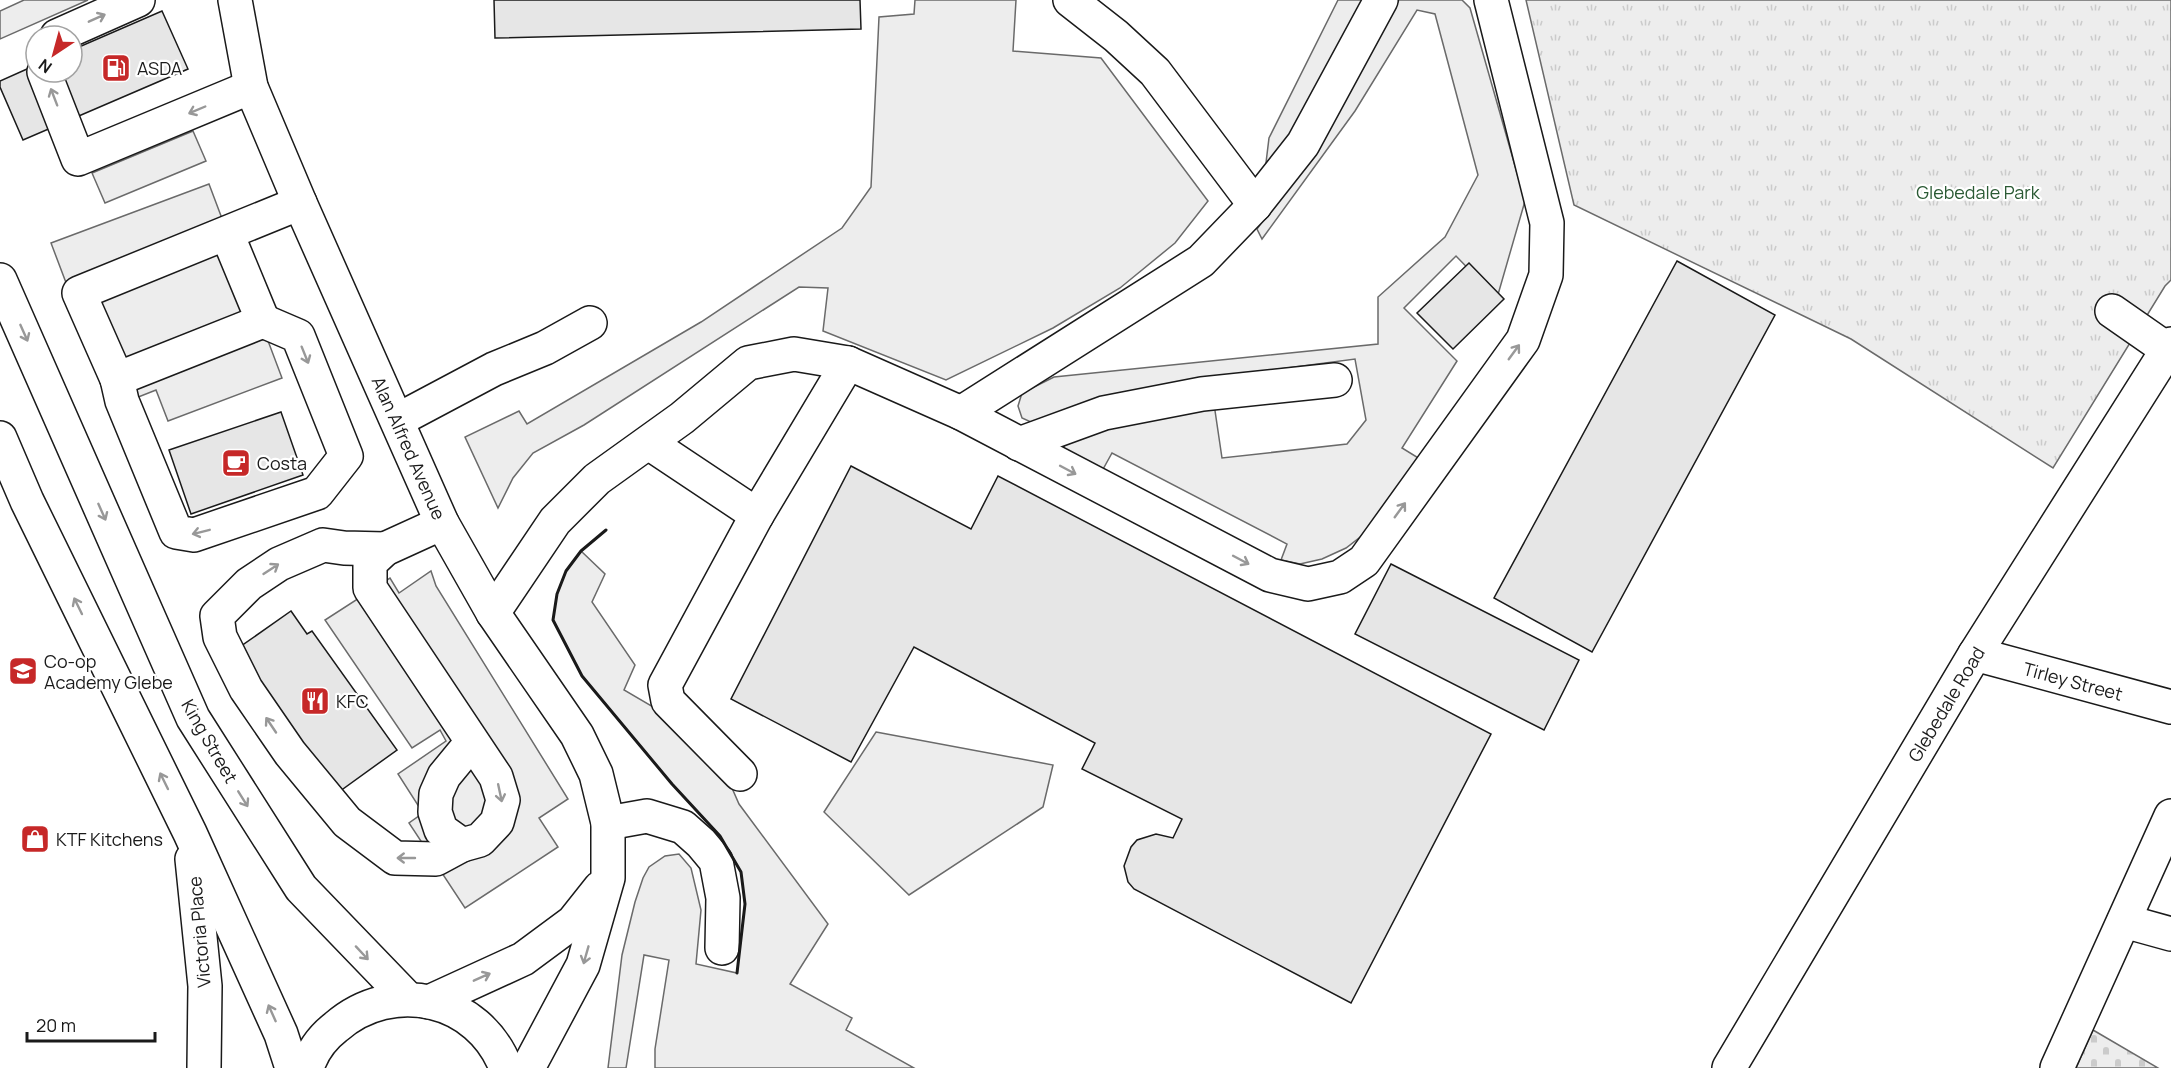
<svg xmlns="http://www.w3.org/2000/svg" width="2171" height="1068" viewBox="0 0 2171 1068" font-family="Manrope,sans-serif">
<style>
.built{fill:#ededed;stroke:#6a6a6a;stroke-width:1.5}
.cemetery{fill:url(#cemetery-stones);stroke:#6a6a6a;stroke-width:1.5}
.park{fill:url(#park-tufts);stroke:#6a6a6a;stroke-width:1.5}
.building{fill:#e6e6e6;stroke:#1a1a1a;stroke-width:1.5}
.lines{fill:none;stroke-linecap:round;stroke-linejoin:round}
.minor-casing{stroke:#1a1a1a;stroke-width:36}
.major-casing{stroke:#1a1a1a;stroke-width:36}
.minor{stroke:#fff;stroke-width:33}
.major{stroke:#fff;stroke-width:33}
.wall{stroke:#1a1a1a;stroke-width:3}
.oneway{stroke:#989898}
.labels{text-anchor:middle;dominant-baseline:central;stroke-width:4.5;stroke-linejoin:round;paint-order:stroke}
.poi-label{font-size:18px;fill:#1a1a1a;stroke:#fff;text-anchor:start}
.park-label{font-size:18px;fill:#2b5a34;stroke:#fff}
.street-label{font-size:18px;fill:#1a1a1a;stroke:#fff}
</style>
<defs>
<pattern id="cemetery-stones" width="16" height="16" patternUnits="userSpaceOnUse" patternTransform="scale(1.5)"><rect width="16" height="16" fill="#ededed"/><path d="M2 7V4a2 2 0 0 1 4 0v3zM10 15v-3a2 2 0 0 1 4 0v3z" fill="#cbcbcb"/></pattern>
<pattern id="park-tufts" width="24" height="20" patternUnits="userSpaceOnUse" patternTransform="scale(1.5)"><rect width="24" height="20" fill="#ededed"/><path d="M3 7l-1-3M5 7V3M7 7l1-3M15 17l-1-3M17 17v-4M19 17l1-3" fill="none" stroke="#cbcbcb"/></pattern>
</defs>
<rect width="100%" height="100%" fill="#fff"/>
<g class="built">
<path d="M 24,0 L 88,0 L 0,39 L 0,11 Z"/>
<path d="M 915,0 L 1016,0 L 1013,51 L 1101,58 L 1208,201 L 1175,243 L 1120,288 L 1053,328 L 946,380 L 823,331 L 828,288 L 799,287 L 584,425 L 533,453 L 513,478 L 498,508 L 465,437 L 519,411 L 527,424 L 701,322 L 842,228 L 871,187 L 879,17 L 914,14 Z"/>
<path d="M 1338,0 L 1363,0 L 1320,83 L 1276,157 L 1265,171 L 1269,138 Z"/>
<path d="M 1399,0 L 1462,0 L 1470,8 L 1525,201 L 1497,298 L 1456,256 L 1404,308 L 1457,361 L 1402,448 L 1420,459 L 1368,531 L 1346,548 L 1322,559 L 1300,564 L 1281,560 L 1287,544 L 1112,453 L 1102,471 L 1062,451 L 1070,435 L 1214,404 L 1222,458 L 1347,444 L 1366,420 L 1355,359 L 1166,384 L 1095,402 L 1033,423 L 1022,418 L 1018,406 L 1022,393 L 1054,377 L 1378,344 L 1378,297 L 1445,237 L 1478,175 L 1435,14 L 1417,10 L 1355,111 L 1262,239 L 1257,229 L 1304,164 Z"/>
<path d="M 193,131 L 206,161 L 105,203 L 92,173 Z"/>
<path d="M 209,184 L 282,378 L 168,421 L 156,390 L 113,407 L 51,243 Z"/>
<path d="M 581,551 L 605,574 L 592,602 L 635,665 L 624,690 L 667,715 L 725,772 L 739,804 L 828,924 L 790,984 L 852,1018 L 846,1030 L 914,1068 L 655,1068 L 655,1049 L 669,960 L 644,955 L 626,1068 L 608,1068 L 622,955 L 635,902 L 643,878 L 649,867 L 665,856 L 679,854 L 691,868 L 701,910 L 696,964 L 737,973 L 745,904 L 741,872 L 720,836 L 672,784 L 582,676 L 553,620 L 557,594 L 566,571 Z"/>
<path d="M 431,571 L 436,586 L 568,799 L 539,818 L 558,847 L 465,908 L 409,823 L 423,813 L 398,774 L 446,741 L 440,730 L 412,748 L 325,620 L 390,578 L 399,593 Z"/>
<path d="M 876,732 L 1053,765 L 1043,807 L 909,895 L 824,812 Z"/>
</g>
<path class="cemetery" d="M 2093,1030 L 2158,1068 L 2076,1068 Z"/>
<path class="park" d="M 1526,0 L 2171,0 L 2171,280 L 2165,286 L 2053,468 L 1851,339 L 1574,205 Z"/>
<g class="building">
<path d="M 494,0 L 860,0 L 861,29 L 495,38 Z"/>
<path d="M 162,11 L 188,69 L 23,140 L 0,87 L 0,81 L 36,65 L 36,72 L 72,72 L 72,50 Z"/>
<path d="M 1677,261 L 1775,315 L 1592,652 L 1494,598 Z"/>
<path d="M 1469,263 L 1504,299 L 1453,349 L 1417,313 Z"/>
<path d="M 281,412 L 303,475 L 191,514 L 169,450 Z"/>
<path d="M 851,466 L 971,529 L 998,476 L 1491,734 L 1351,1003 L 1134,889 L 1128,882 L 1124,866 L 1131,847 L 1137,840 L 1156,834 L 1173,838 L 1182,819 L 1082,769 L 1095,743 L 914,647 L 851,762 L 731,699 Z"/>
<path d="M 1391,564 L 1579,660 L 1544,730 L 1355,634 Z"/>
<path d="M 291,611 L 307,634 L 312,631 L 397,750 L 336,794 L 234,651 Z"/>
</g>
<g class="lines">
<g class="minor-casing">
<g id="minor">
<path d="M 235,0 L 251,87 L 300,203 L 442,523 L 493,613 L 577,735 L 596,774 L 608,823 L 608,878 L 583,965 L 528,1068"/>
<path d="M 1070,0 L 1116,36 L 1155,72 L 1255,205"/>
<path d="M 57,36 L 138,0"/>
<path d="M 44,72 L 78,159 L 251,87"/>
<path d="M 227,234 L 263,321 L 117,379 L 79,293 L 300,203"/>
<path d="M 2112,311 L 2168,350"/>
<path d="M 117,379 L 122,401 L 176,532 L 194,535 L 317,493 L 346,456 L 298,336 L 263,321"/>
<path d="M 961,413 L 1201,261 L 1255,205 L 1303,144 L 1381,0"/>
<path d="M 398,420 L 494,369 L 545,348 L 590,323"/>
<path d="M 649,443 L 757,515"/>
<path d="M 1019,444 L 1104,413 L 1202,394 L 1335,380"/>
<path d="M 442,523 L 385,549 L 370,563 L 370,588 L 496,777 L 503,800 L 497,822 L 480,840 L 462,845 L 441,830 L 435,812 L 436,794 L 444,776 L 472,742"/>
<path d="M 385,549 L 344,548 L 323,545 L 279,564 L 249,584 L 217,616 L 220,637 L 246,689 L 290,753 L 347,822 L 395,858 L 436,859 L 462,845"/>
<path d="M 493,613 L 555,521 L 597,479 L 682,418 L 748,363 L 794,354 L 848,363 L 961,413 L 1270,575 L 1308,584 L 1340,577 L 1364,561 L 1523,340 L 1546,275 L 1547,223 L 1491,0"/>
<path d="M 1975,654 L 2171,707"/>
<path d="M 740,774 L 668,701 L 665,685 L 757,515 L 848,363"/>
<path d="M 608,823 L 647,816 L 683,827 L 701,843 L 716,861 L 723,898 L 722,948"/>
<path d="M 2124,921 L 2171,934"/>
<path d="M 429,1002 L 523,959 L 573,922 L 600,888"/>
<path d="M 1729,1068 L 1975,654 L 2171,344"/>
<path d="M 2057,1068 L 2171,816"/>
</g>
</g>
<g class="major-casing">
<g id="major">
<path d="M 0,280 L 193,718 L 301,888 L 408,999"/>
<path d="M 0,438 L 27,501 L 190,833 L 281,1034 L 292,1068"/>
<path d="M 192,859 L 205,986 L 204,1068"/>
<path d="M 307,1068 C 312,1052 323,1037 336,1027 C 392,978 479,997 506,1068"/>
</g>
</g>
<use href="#minor" class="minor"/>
<use href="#major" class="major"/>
<path class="wall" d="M 606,530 L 581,551 L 566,571 L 557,594 L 553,620 L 582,676 L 672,784 L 720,836 L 741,872 L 745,904 L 737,973"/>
</g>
<defs><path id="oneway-shaft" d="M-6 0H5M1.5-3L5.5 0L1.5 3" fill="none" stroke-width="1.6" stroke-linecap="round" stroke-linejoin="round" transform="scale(1.5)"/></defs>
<g class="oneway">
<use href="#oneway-shaft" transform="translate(97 18) rotate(-24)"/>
<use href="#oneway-shaft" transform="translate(54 97) rotate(-111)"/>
<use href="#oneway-shaft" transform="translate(197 110) rotate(157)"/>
<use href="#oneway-shaft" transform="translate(24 333) rotate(66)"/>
<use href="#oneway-shaft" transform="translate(1514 352) rotate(-54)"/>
<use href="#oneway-shaft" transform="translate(305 355) rotate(68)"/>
<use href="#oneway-shaft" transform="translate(1068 470) rotate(28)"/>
<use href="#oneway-shaft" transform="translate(1400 510) rotate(-54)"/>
<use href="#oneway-shaft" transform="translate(102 512) rotate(66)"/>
<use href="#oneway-shaft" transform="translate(201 532) rotate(166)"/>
<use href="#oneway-shaft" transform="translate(1241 560) rotate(28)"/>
<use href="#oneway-shaft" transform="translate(271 569) rotate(-33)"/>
<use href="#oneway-shaft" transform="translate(78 606) rotate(-116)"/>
<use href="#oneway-shaft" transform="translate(271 725) rotate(-124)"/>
<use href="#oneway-shaft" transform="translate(164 781) rotate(-116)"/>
<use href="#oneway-shaft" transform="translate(500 793) rotate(78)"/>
<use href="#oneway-shaft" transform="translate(243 799) rotate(58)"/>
<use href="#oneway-shaft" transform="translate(406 858) rotate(-180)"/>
<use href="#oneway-shaft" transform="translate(362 953) rotate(47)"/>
<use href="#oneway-shaft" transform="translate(586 955) rotate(106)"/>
<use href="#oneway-shaft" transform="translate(482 977) rotate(-24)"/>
<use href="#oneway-shaft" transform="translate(272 1013) rotate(-114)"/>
</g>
<defs>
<g id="fuel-square" transform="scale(1.5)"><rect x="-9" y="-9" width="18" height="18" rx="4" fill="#c62828" stroke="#fff"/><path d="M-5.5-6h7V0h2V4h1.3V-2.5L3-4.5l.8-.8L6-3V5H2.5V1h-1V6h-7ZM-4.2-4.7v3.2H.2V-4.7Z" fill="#fff"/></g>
<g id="cafe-square" transform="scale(1.5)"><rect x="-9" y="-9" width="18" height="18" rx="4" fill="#c62828" stroke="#fff"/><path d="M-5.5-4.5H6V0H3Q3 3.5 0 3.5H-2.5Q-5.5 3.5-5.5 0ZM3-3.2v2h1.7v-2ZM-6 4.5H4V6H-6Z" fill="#fff"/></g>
<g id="school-square" transform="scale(1.5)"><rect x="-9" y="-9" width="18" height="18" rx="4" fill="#c62828" stroke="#fff"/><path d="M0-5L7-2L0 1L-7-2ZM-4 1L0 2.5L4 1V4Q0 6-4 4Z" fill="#fff"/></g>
<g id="restaurant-square" transform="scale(1.5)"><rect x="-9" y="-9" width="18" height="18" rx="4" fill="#c62828" stroke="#fff"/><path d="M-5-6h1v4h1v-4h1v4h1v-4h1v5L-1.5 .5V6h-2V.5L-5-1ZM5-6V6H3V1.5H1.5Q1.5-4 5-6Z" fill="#fff"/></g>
<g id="shop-square" transform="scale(1.5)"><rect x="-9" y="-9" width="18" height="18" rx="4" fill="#c62828" stroke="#fff"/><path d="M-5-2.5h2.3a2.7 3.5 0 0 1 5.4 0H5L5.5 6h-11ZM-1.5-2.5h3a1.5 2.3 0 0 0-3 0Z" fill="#fff"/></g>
</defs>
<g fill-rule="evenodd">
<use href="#fuel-square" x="116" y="68"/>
<use href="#cafe-square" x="236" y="463"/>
<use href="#school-square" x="23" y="671"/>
<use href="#restaurant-square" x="315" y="701"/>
<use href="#shop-square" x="35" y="839"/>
</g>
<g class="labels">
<g class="poi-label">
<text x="137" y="68">ASDA</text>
<text x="257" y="463">Costa</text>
<text x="44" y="661">Co-op<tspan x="44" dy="21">Academy Glebe</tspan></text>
<text x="336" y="701">KFC</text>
<text x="56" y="839">KTF Kitchens</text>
</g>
<g class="park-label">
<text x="1978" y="192">Glebedale Park</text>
</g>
<g class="street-label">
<text transform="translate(409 448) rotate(66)">Alan Alfred Avenue</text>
<text transform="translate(2073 681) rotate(15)">Tirley Street</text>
<text transform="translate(1946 704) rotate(-59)">Glebedale Road</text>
<text transform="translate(210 741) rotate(60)">King Street</text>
<text transform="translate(199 932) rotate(-95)">Victoria Place</text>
</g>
</g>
<g transform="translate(54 54) rotate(216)"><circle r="28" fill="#ffffff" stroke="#a3a3a3" stroke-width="1.5"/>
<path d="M0-4.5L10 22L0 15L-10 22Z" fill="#c62828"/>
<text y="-9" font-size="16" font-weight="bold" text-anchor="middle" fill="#1a1a1a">N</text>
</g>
<path d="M27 1032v9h128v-9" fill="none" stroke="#1a1a1a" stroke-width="3"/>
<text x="36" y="1032" font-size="18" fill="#1a1a1a" stroke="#ffffff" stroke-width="4.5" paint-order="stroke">20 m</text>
</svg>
